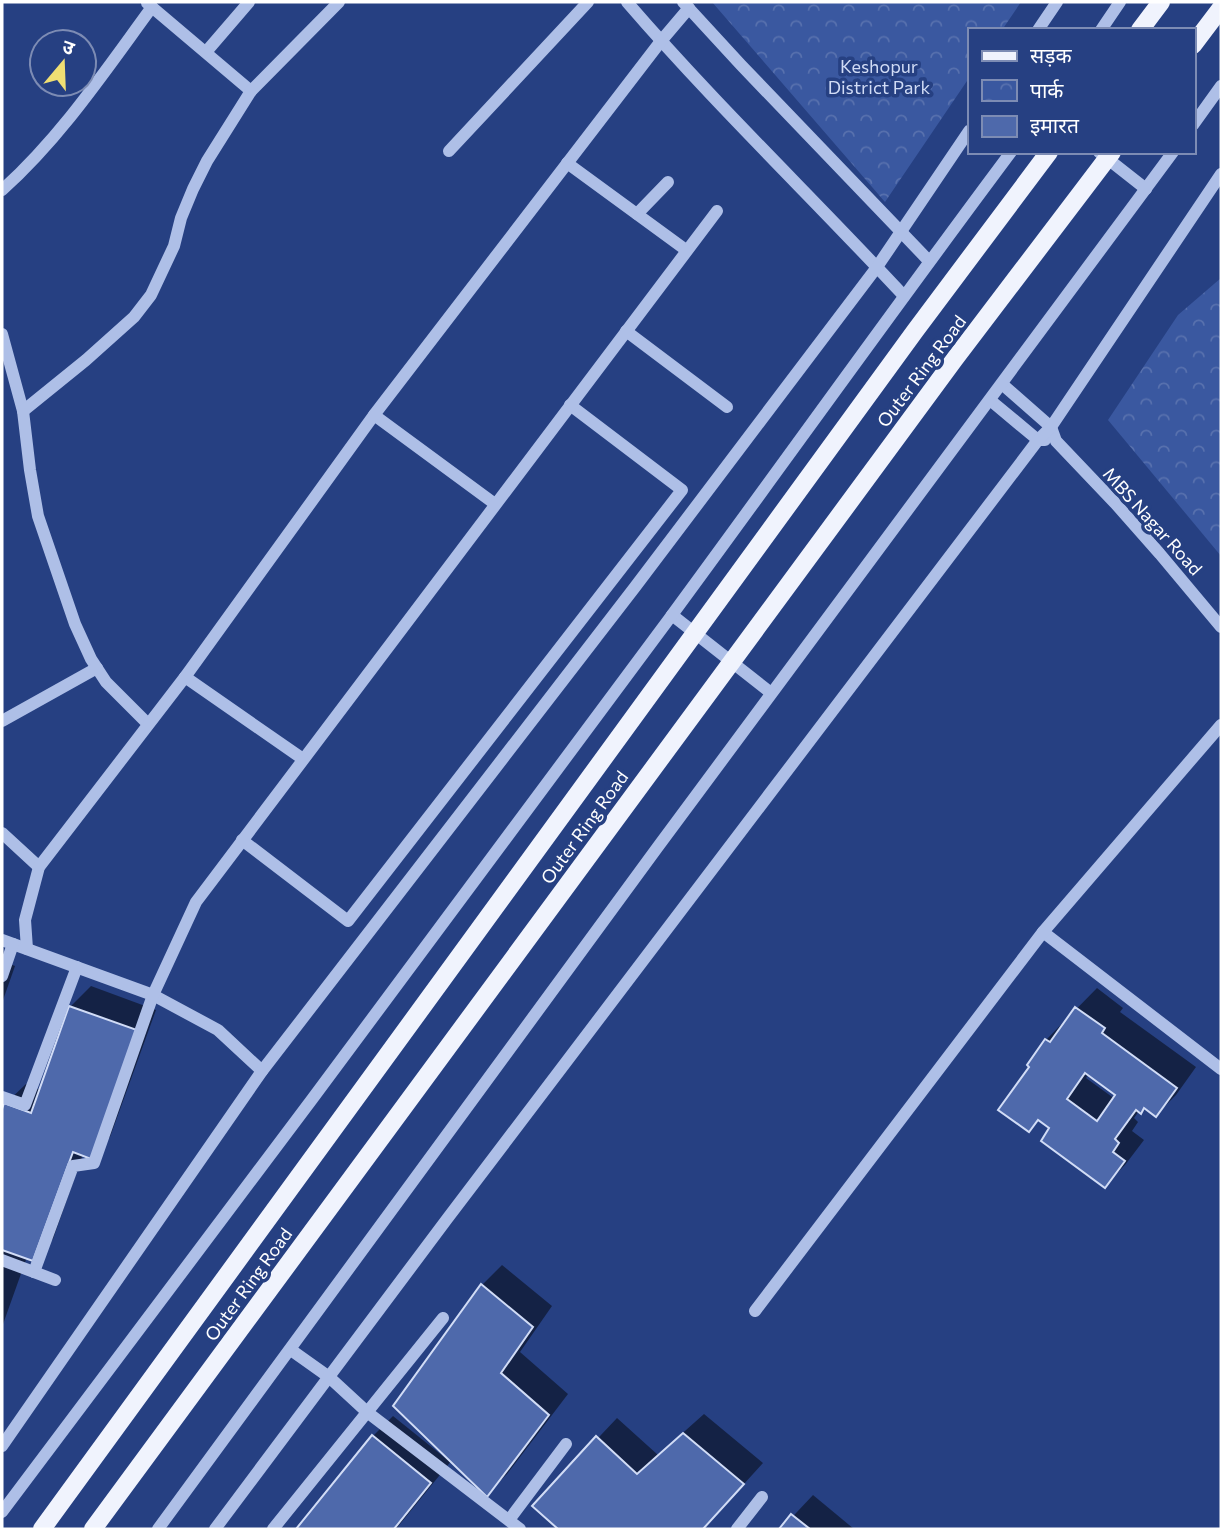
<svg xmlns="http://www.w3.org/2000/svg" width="1223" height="1531" viewBox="0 0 1223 1531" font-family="Commissioner,'Noto Sans Devanagari',sans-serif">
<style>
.park{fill:url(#park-crowns)}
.shadow{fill:#0007;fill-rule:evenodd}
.building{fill:#4e69ab;stroke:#d1dcf6;stroke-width:2;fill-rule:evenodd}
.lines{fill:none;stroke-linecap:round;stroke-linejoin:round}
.minor{stroke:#aebfe7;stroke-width:12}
.major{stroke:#f0f3fd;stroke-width:18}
.labels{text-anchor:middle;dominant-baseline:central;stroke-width:7;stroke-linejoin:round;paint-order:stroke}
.park-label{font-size:18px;fill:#d1dcf6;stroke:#264082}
.street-label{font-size:18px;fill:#fff;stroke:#264082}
</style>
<defs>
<pattern id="park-crowns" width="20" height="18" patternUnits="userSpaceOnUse" patternTransform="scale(1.75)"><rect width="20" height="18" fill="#3a58a0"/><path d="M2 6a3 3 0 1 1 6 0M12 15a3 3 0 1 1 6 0" fill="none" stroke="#5871ae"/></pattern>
</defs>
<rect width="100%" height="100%" fill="#264082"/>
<g class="park">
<path d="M 712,2 L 1021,2 L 1002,30 L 969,30 L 969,78 L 885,202 Z"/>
<path d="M 1221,278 L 1221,556 L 1108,420 L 1178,315 Z"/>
</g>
<g class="shadow">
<path d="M 2,961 L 15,966 L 2,1003 Z"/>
<path d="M 91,986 L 156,1010 L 110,1137 L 90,1157 L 83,1154 L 53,1239 L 33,1259 L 27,1257 L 2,1327 L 2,1114 L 5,1104 L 26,1084 L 41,1090 L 71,1006 Z"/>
<path d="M 1097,988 L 1123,1008 L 1120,1012 L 1196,1067 L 1176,1095 L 1156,1115 L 1145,1107 L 1139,1111 L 1134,1118 L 1138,1122 L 1132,1131 L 1144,1140 L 1125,1165 L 1105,1185 L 1052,1128 L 1040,1119 L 1029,1130 L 1032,1066 L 1029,1064 L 1046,1040 ZM 1089,1074 L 1118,1095 L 1115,1099 L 1086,1078 Z"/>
<path d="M 502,1265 L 552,1306 L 520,1352 L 568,1394 L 507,1474 L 487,1494 L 452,1460 L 396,1529 L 298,1529 L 373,1436 L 393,1416 L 449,1461 L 450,1459 L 396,1406 L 482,1285 Z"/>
<path d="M 704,1414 L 763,1463 L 703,1529 L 560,1529 L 534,1506 L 617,1418 L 658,1455 Z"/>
<path d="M 813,1495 L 854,1529 L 781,1529 Z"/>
</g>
<g class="building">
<path d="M 69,1006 L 137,1030 L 91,1159 L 73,1152 L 33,1261 L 2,1250 L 2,1109 L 4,1103 L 31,1113 Z"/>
<path d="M 1075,1007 L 1105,1028 L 1102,1033 L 1177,1088 L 1156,1117 L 1144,1108 L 1141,1114 L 1136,1110 L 1115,1139 L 1119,1143 L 1113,1152 L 1125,1161 L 1105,1188 L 1041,1141 L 1049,1128 L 1038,1120 L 1029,1132 L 998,1110 L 1029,1067 L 1027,1065 L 1045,1039 L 1050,1042 ZM 1085,1073 L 1115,1095 L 1097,1121 L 1067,1099 Z"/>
<path d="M 481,1284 L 533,1327 L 501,1373 L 549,1415 L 487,1497 L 393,1406 Z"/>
<path d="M 683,1433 L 744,1484 L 703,1529 L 558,1529 L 532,1506 L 596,1436 L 637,1474 Z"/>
<path d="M 372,1435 L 431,1483 L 394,1529 L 296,1529 Z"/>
<path d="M 791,1514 L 810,1529 L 779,1529 Z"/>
</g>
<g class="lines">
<g class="minor">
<path d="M 627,2 C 715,104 812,197 904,296"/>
<path d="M 683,2 L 741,65 L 929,261"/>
<path d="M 147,3 L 251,91"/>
<path d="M 1038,30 L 1057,2"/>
<path d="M 1101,30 L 1120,2"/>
<path d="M 206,52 L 249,2"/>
<path d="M 1193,125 L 1221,86"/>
<path d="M 449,151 L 588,2"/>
<path d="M 1099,152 L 1146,189"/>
<path d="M 567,163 L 686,250"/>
<path d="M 2,190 C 61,137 105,71 152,7"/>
<path d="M 637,214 L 668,182"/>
<path d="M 626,331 L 727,407"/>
<path d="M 2,334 L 23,411 L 30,470 L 38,516 L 75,624 L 91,659 L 106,682 L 148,724"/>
<path d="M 1002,384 L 1051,427 L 1056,441 L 1115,503 L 1160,554 L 1221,627"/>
<path d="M 990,400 L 1038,440 L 1045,440"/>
<path d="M 23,411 L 86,360 L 134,317 L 151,295 L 174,246 L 181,218 L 193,189 L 207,161 L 251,91 L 339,2"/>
<path d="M 374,415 L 495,504"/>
<path d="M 672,615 L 771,693"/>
<path d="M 185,677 L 303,759"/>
<path d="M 2,721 L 97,668"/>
<path d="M 2,833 L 39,867"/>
<path d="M 242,840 L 348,921 L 682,490 L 570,405"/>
<path d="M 1043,932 L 1221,1069"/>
<path d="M 2,940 L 153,995 L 218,1030 L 262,1071"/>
<path d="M 27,949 L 25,920 L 39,867 L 185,677 L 374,415 L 661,41 L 689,8"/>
<path d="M 2,976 L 13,944"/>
<path d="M 2,1097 L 25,1105 L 77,967"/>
<path d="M 2,1260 L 55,1280"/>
<path d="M 34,1272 L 73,1166 L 94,1163 L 153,995 L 196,902 L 717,211"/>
<path d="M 755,1311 L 1043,932 L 1221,725"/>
<path d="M 291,1350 L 329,1377 L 367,1412 L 520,1529"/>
<path d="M 2,1446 L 262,1071 L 635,587 L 877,267 L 969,131"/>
<path d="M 2,1512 C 226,1216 448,917 669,619 C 783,464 895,307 1011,152"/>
<path d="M 509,1520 L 566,1444"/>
<path d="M 158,1529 L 657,848 L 1173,152"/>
<path d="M 215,1529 L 447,1219 L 1038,440 L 1051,427 L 1221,174"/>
<path d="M 273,1529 L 443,1318"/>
<path d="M 737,1529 L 762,1497"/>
</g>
<g class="major">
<path d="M 1140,30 L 1161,2"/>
<path d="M 1193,45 L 1221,8"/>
<path d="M 42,1529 L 915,331 L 1049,152"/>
<path d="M 93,1529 L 954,360 L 1112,152"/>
</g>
</g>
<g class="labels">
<g class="park-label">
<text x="879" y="66">Keshopur<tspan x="879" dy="21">District Park</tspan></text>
</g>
<g class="street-label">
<text transform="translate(921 371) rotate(-53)">Outer Ring Road</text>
<text transform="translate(1153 521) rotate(48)">MBS Nagar Road</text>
<text transform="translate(584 827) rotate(-54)">Outer Ring Road</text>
<text transform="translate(248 1284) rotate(-54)">Outer Ring Road</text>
</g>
</g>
<rect width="1223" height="1531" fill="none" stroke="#ffffff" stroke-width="7"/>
<rect x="968" y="28" width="228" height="126" fill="#264082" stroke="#7d8cb4" stroke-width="2"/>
<rect x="982" y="51" width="35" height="10" fill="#f0f3fd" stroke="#7d8cb4" stroke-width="2"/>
<text x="1030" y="63" font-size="21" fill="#ffffff">सड़क</text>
<rect x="982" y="80" width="35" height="21" fill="url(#park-crowns)" stroke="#7d8cb4" stroke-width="2"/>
<text x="1030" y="98" font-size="21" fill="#ffffff">पार्क</text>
<rect x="982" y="116" width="35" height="21" fill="#4e69ab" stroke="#7d8cb4" stroke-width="2"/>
<text x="1030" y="133" font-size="21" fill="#ffffff">इमारत</text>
<g transform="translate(63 63) rotate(19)"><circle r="33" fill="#264082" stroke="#7d8cb4" stroke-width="2"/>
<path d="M0-5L12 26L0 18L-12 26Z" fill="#f0df73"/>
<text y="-10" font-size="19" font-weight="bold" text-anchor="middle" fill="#ffffff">उ</text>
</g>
</svg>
